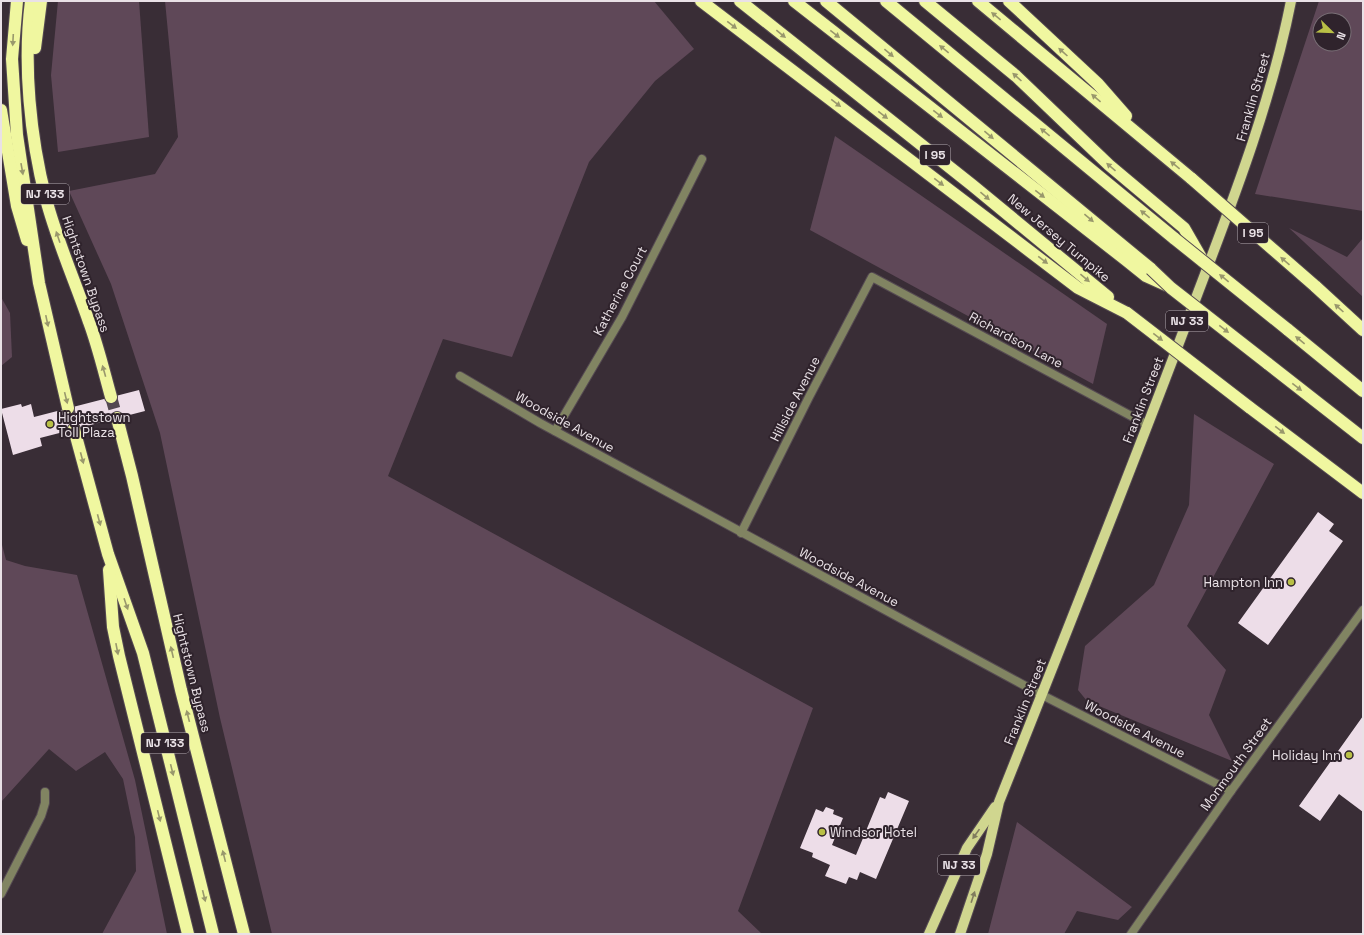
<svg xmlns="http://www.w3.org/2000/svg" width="1364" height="935" viewBox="0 0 1364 935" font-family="'Space Grotesk',sans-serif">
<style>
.green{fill:#5f4858;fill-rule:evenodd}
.building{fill:#eddde8}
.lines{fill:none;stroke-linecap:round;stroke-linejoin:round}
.motorway-tunnel{stroke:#534850;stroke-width:12;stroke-dasharray:12 6;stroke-linecap:butt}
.minor-casing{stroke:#554a52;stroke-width:10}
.tertiary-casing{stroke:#554a52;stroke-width:10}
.primary-casing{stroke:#554a52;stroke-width:12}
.motorway-casing{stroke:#554a52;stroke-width:14}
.minor{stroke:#818462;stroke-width:8}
.tertiary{stroke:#818462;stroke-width:8}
.primary{stroke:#d0d68f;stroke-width:10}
.motorway{stroke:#f0f7a0;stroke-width:12}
.motorway-bridge-casing{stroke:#554a52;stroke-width:14;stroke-linecap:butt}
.motorway-bridge{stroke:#f0f7a0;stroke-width:12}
.oneway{fill:#99986c}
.oneway2{fill:#807c5e}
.poi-dot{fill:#b9c046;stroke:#2f232c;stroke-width:1.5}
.labels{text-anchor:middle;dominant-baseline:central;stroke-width:4;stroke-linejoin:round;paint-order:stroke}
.shield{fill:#2f232c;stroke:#b1a8ae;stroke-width:1}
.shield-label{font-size:12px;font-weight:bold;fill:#e9e1e6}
.street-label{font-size:13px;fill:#e9e1e6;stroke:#2f232c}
.poi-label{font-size:13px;fill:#e9e1e6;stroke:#2f232c;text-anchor:start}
</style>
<rect width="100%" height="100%" fill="#392d36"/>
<g class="green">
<path d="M 58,1 L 139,1 L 149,137 L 58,152 L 51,75 Z"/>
<path d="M 165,1 L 654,1 L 694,49 L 655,81 L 589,162 L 512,357 L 443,339 L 388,476 L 813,708 L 738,911 L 762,934 L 272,934 L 220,718 L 160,433 L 111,284 L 69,191 L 155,174 L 178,137 Z"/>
<path d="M 1319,1 L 1363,1 L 1363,211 L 1255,194 ZM 1320,20 L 1344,20 L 1344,44 L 1320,44 Z"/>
<path d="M 835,136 L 1107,324 L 1093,384 L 810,230 Z"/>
<path d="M 1289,228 L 1347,257 L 1363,238 L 1363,297 Z"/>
<path d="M 1,297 L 10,313 L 12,357 L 1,366 Z"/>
<path d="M 1194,414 L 1274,464 L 1187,626 L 1226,670 L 1209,715 L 1232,761 L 1087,701 L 1078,690 L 1085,646 L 1154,585 L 1189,505 Z"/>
<path d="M 1,541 L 6,560 L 25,566 L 77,575 L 135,780 L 167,934 L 102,934 L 136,871 L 135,837 L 123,779 L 105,752 L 76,771 L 49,749 L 1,802 Z"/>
<path d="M 1017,822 L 1132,907 L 1118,920 L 1077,911 L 1064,934 L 988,934 Z"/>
</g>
<g class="building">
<path d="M 139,390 L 145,411 L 40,438 L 42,446 L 13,455 L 1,409 L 21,404 L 22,407 L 31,404 L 34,417 Z"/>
<path d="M 1318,512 L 1334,524 L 1329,531 L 1343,541 L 1268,645 L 1238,623 Z"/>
<path d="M 1363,716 L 1363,812 L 1339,794 L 1320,821 L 1299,806 Z"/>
<path d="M 888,792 L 909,801 L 876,879 L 860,872 L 857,880 L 849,877 L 846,884 L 825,876 L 830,865 L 812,857 L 813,853 L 800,848 L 816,809 L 823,812 L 826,807 L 834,810 L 833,814 L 843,818 L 832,845 L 856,855 L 880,797 L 885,799 Z"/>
</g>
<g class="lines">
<g class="motorway-tunnel">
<path d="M 111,397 L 117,418"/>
<path d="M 68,408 L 74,429"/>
</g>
<g class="minor-casing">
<g id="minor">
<path d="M 460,376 L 540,423 L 1042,695 L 1231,791"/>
<path d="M 555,431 L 622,317 L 702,159"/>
<path d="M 741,533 L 809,397 L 872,277 L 1148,425"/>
<path d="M 1,894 L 41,816 L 45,803 L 45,792"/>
</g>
</g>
<g class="tertiary-casing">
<path id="tertiary" d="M 1131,934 L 1231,791 L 1363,610"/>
</g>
<g class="primary-casing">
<g id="primary">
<path d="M 929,934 L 967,848 L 995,807"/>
<path d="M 960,934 L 987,854 L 999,802 C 1062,644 1125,486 1185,327 C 1225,220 1269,113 1291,1"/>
</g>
</g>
<g class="motorway-casing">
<g id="motorway">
<path d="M 17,1 L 12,59 L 17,135 L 39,283 L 68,408"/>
<path d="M 31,1 C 23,64 30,137 46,199 C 57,241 75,281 89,322 C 98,346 104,372 111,397"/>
<path d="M 701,1 L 1078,288 L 1127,313"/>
<path d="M 740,1 L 972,185 L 1108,297"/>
<path d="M 794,1 L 1126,260 L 1146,276 L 1166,285"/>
<path d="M 826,1 L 1151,269"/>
<path d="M 886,1 L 1175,239"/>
<path d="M 925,1 L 1016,76 L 1109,165 L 1184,228 L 1203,261"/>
<path d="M 978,1 L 1192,179"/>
<path d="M 1009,1 L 1098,84 L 1126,116"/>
<path d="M 35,48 L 41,1"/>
<path d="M 1,110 L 17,206 L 27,240"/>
<path d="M 1315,286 L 1363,330"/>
<path d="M 1287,329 L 1363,391"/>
<path d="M 1267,363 L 1363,438"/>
<path d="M 1249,407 L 1363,493"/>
<path d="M 117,418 L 132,476 L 181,690 L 244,934"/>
<path d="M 74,429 L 108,554 L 143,653 L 213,934"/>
<path d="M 109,570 L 113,627 L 119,656 L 188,934"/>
</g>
</g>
<use href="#minor" class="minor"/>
<use href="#tertiary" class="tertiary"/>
<use href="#primary" class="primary"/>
<use href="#motorway" class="motorway"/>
<g class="motorway-bridge-casing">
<g id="motorway-bridge">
<path d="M 1192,179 L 1315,286"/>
<path d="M 1175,239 L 1287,329"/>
<path d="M 1151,269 L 1171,288 L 1267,363"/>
<path d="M 1127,313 L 1249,407"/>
</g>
</g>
<use href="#motorway-bridge" class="motorway-bridge"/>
</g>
<defs><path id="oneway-solid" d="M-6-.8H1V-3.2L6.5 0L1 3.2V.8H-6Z"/></defs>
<g class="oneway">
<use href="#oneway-solid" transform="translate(996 16) rotate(-141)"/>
<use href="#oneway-solid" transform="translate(732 25) rotate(37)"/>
<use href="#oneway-solid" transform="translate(781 34) rotate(39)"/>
<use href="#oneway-solid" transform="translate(835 34) rotate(38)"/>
<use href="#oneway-solid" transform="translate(13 40) rotate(93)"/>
<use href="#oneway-solid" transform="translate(944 49) rotate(-141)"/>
<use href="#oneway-solid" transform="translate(1063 52) rotate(-138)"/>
<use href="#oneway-solid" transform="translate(889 53) rotate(40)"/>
<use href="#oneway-solid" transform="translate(1017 77) rotate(-138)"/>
<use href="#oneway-solid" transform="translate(1096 98) rotate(-140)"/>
<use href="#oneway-solid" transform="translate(836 103) rotate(37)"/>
<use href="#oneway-solid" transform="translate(938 114) rotate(38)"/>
<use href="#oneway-solid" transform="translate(883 115) rotate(38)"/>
<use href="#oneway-solid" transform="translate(1045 132) rotate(-141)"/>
<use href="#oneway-solid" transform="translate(989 135) rotate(40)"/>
<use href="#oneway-solid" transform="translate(1175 165) rotate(-141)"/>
<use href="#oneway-solid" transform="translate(1111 167) rotate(-139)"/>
<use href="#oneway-solid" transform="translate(22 169) rotate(80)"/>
<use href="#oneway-solid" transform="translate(939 182) rotate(37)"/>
<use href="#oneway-solid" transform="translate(1040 194) rotate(38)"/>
<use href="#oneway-solid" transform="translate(985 196) rotate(40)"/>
<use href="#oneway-solid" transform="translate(1145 214) rotate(-141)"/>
<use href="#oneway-solid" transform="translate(1089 218) rotate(40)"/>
<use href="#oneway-solid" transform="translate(58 237) rotate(-109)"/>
<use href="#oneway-solid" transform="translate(1043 260) rotate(37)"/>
<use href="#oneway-solid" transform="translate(1285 261) rotate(-139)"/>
<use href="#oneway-solid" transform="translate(1085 278) rotate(40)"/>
<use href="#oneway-solid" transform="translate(1224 278) rotate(-141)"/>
<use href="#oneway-solid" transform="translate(1339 308) rotate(-138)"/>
<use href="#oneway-solid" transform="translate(47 321) rotate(78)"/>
<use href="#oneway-solid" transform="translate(1224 329) rotate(38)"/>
<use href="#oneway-solid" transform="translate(1158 337) rotate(38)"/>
<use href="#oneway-solid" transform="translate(1300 340) rotate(-141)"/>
<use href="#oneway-solid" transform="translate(104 371) rotate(-106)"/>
<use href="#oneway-solid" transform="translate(1297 387) rotate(38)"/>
<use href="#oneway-solid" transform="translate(66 398) rotate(76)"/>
<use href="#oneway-solid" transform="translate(1280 430) rotate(37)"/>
<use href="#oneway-solid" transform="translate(82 458) rotate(75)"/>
<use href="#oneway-solid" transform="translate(99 520) rotate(75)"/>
<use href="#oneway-solid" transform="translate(126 604) rotate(71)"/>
<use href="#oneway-solid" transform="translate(117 649) rotate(79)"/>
<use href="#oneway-solid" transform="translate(172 652) rotate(-103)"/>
<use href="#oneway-solid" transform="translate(188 716) rotate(-104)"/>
<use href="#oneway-solid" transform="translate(172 770) rotate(76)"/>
<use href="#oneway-solid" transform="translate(159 816) rotate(76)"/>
<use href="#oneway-solid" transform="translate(224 856) rotate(-104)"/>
<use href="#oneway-solid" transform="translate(204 896) rotate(76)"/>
</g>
<g class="oneway2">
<use href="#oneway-solid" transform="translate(976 834) rotate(125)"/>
<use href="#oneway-solid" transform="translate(973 897) rotate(-72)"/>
</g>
<g class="poi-dot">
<circle cx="50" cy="424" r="4"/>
<circle cx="1291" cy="582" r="4"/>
<circle cx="1349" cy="755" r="4"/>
<circle cx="822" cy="832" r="4"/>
</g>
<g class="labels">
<g class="shield">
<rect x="920" y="145" width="30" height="20" rx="3"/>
<rect x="21" y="184" width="48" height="20" rx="3"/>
<rect x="1238" y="223" width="30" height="20" rx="3"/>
<rect x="1166" y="311" width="42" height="20" rx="3"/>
<rect x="141" y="733" width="48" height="20" rx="3"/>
<rect x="938" y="855" width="42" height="20" rx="3"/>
</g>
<g class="shield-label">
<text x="935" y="155">I 95</text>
<text x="45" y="194">NJ 133</text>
<text x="1253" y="233">I 95</text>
<text x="1187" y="321">NJ 33</text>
<text x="165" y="743">NJ 133</text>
<text x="959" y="865">NJ 33</text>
</g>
<g class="street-label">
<text transform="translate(1253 97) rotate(-74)">Franklin Street</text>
<text transform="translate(1059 238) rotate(40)">New Jersey Turnpike</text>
<text transform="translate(86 274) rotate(71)">Hightstown Bypass</text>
<text transform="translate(620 291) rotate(-62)">Katherine Court</text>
<text transform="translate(1016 340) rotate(28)">Richardson Lane</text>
<text transform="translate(795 399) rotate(-63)">Hillside Avenue</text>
<text transform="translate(1143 400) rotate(-69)">Franklin Street</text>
<text transform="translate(565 422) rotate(29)">Woodside Avenue</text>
<text transform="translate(849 577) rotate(28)">Woodside Avenue</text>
<text transform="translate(192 673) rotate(76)">Hightstown Bypass</text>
<text transform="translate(1025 702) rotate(-68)">Franklin Street</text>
<text transform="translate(1135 729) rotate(27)">Woodside Avenue</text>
<text transform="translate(1236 764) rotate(-54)">Monmouth Street</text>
</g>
<g class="poi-label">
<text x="58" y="417">Hightstown<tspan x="58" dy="15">Toll Plaza</tspan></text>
<text x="1283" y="582" text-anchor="end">Hampton Inn</text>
<text x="1341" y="755" text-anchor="end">Holiday Inn</text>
<text x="830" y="832">Windsor Hotel</text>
</g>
</g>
<rect width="1364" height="935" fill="none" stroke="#e9e1e6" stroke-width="4"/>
<g transform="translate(1332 32) rotate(113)"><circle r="19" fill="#2f232c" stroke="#796f76"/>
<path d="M0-3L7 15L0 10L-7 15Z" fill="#b9c046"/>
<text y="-6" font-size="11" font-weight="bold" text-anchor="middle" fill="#e9e1e6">N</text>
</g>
</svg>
